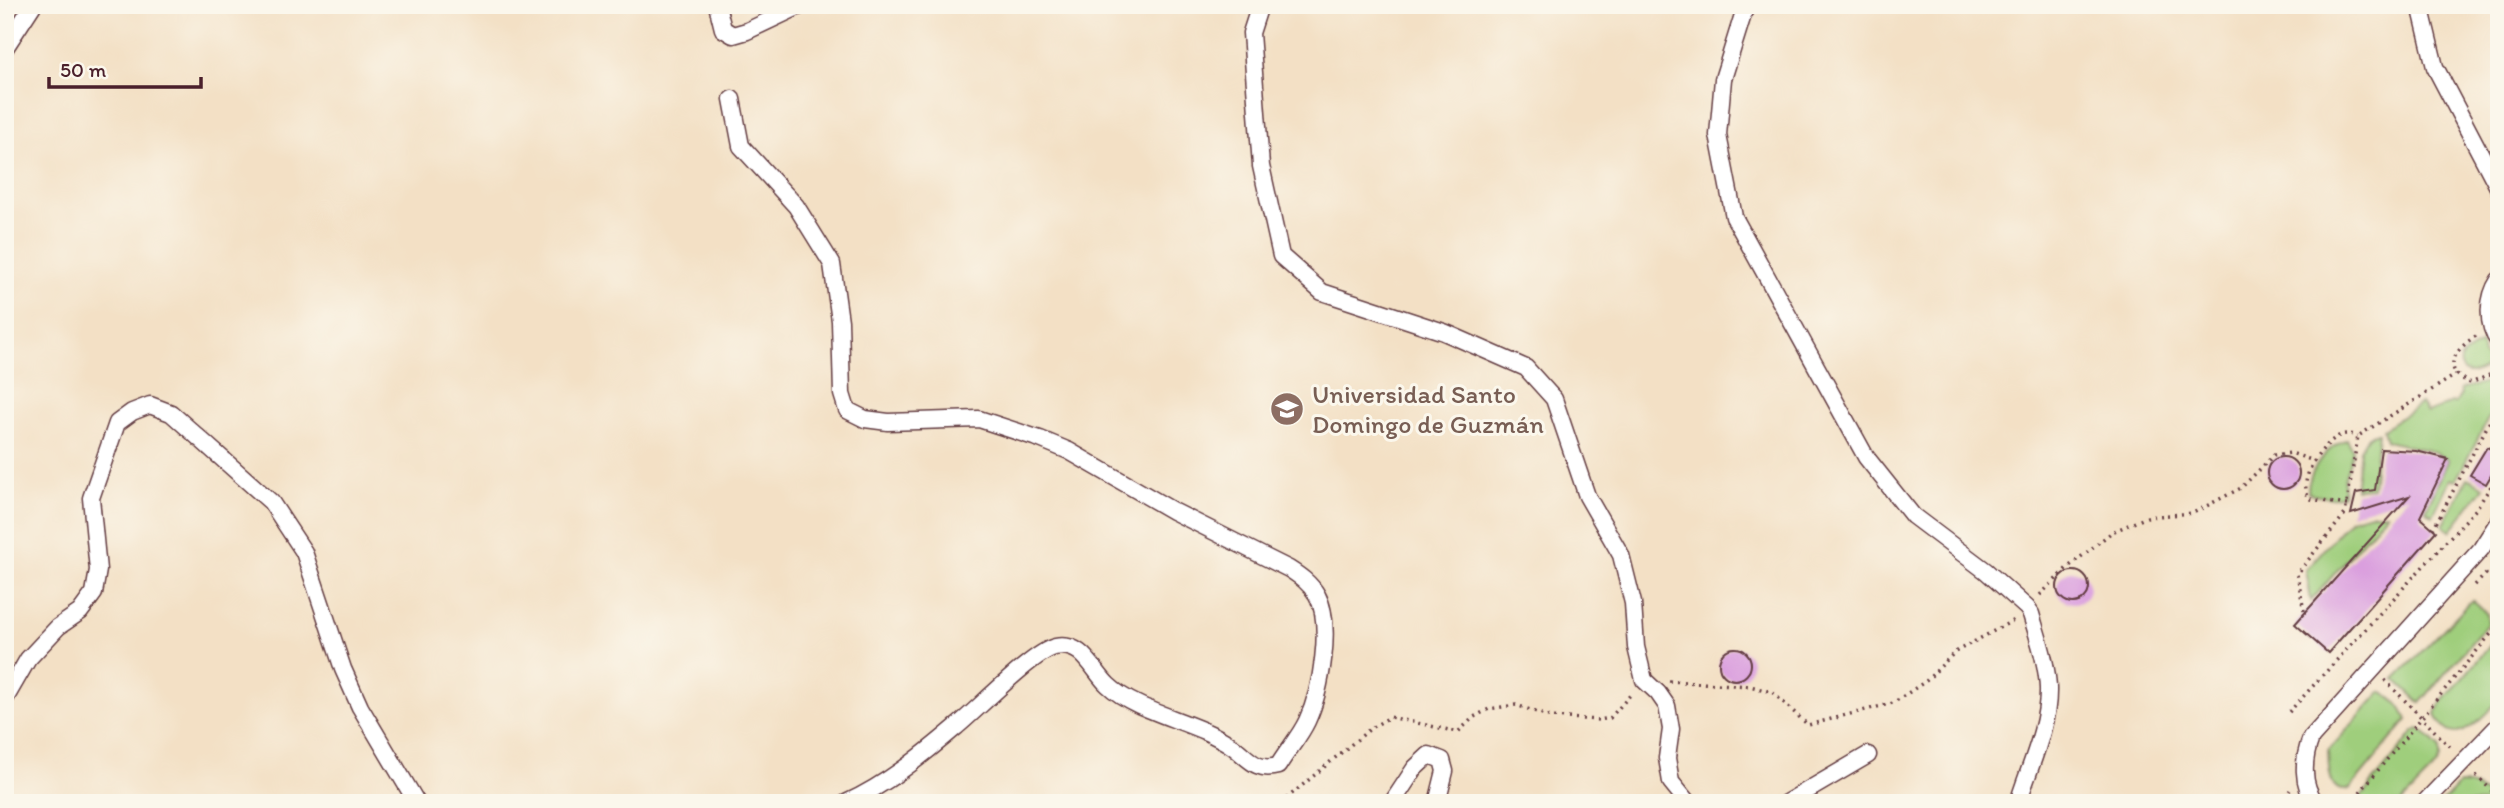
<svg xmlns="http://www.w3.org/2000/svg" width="2504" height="808" viewBox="0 0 2504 808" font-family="Itim,sans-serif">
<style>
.green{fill:#9fce7c;stroke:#747654;stroke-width:2}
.building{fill:#da9fde}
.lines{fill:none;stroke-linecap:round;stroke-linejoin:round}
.street-casing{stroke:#633c42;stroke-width:19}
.path{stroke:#633c42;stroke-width:3.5;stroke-dasharray:2 5;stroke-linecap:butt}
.street{stroke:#fff;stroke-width:16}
.labels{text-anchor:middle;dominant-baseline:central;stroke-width:6;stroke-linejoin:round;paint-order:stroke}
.education-label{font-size:26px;fill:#785e54;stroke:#fbf7ec;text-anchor:start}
</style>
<rect width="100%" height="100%" fill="#fbf7ec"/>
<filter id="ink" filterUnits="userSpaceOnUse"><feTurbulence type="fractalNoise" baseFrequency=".0143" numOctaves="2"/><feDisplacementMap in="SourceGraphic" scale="14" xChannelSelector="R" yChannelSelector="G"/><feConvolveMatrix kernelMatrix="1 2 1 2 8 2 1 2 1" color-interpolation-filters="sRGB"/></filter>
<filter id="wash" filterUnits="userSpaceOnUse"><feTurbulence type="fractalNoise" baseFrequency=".00686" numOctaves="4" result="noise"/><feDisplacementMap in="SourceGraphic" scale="28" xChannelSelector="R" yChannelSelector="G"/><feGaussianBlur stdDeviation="1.57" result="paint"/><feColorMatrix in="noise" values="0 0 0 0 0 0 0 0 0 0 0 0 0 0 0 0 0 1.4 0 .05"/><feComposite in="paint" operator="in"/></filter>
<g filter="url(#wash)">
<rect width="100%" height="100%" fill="#f3e0c5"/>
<g class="green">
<path d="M 2481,344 L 2483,355 L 2493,365 C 2487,367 2478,373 2471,373 C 2466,373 2463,372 2461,368 C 2454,356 2473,349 2481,344 Z"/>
<path d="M 2499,378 L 2499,398 L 2456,480 L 2450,479 L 2433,515 L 2426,510 L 2449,459 L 2427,450 L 2386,441 L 2383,429 L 2421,404 L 2427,413 L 2452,403 L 2455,404 L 2461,394 L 2460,390 C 2473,383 2482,388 2499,378 Z"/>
<path d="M 2378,433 L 2372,488 L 2355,489 L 2360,450 L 2368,436 Z"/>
<path d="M 2347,439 L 2353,450 L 2344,480 L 2343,495 L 2331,498 L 2308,493 C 2307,471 2327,447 2347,439 Z"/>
<path d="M 2468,478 L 2484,487 L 2450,531 L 2443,526 Z"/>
<path d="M 2370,513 L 2387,513 L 2311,601 L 2306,570 L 2350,519 Z"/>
<path d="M 2472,600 L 2487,614 L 2488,623 L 2420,703 L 2395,679 Z"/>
<path d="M 2499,635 L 2499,700 C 2482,717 2452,756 2436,714 L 2439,706 Z"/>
<path d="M 2381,692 C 2395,699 2401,706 2407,720 L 2350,789 C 2327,796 2329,765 2328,751 Z"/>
<path d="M 2419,729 L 2424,732 L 2440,748 L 2440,759 L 2436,767 L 2401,803 L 2356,803 L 2414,732 Z"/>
<path d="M 2459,785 C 2471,785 2487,791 2493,803 L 2442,803 Z"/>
</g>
<g id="blocks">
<g class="building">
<path d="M 2487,447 L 2499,453 L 2499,462 L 2486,484 L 2470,475 Z"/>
<path d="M 2381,449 L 2416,451 L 2448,459 L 2420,517 L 2436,531 L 2328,653 L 2295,624 L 2409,496 L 2351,514 L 2356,493 L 2375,490 Z"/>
<circle cx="2283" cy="473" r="16"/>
<circle cx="2073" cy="587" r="16"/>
<circle cx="1735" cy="664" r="16"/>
</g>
</g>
</g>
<g filter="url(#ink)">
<use href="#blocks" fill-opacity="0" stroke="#633c42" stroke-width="2"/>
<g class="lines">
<g class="street-casing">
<g id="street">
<path d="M 717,5 L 723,29 L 733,35 L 747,31 L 802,5"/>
<path d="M 1260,5 L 1251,33 L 1261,166 L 1281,256 L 1322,292 L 1444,332 L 1526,368 L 1554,399 L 1587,496 L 1621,555 L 1633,603 L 1636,647 L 1644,680 L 1658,693 L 1667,706 L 1671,729 L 1667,758 L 1671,782 L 1688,803"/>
<path d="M 1746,5 L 1723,79 L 1718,135 L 1734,217 L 1866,457 L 1913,516 L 1986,571 L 2027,608 L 2031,614 C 2038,638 2047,663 2048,688 C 2049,727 2029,767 2018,803"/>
<path d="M 2420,5 L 2435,67 L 2499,189"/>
<path d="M 5,48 L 33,5"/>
<path d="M 732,99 L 741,146 L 796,206 L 832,264 L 840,321 L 842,394 L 847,410 L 865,419 L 888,422 L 979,419 L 1040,439 L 1069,451 L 1173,511 L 1289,569 C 1300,576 1310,583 1317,595 C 1333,624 1321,691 1307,721 C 1300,736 1287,751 1278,766 C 1255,772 1249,758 1232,746 C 1196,721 1137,713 1108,685 C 1092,670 1083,641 1055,647 C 1033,652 977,710 956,727 C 923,755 886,785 846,803"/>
<path d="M 2499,280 C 2487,298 2486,324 2499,342"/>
<path d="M 5,699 L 28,659 L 58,627 L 80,612 L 94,593 L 98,570 L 91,498 L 117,423 L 132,412 L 150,405 L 171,413 L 271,502 L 304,552 L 343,669 L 360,707 L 417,803"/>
<path d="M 1392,803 L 1415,768 L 1429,755 L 1442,760 L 1445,771 L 1437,803"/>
<path d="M 1786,803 L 1868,755"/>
<path d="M 2316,803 C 2301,785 2303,758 2311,738 L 2481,549 L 2499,521"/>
<path d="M 2424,803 L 2499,725"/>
</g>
</g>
<g class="path">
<path d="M 2476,336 C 2455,349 2439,371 2471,383 L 2499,371"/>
<path d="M 2347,505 L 2310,499 C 2295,481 2323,442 2341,435 C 2347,433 2352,434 2358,436"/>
<path d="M 2433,529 L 2499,404"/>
<path d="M 2475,585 L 2486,574 L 2483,570"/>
<path d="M 2040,595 L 2067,568 L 2112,532 L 2147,517 L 2193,513 L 2241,488 L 2274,455 L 2291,453 L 2314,461"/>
<path d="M 2304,611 L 2297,574 L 2345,514 L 2358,436 L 2457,374"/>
<path d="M 2385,680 L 2452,749"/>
<path d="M 1669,681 L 1750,686 L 1772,692 L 1808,725 L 1893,703 L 1926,681 L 1955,652 L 2014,620"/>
<path d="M 2289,712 L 2476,509 L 2499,474"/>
<path d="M 2476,775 L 2499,798"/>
<path d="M 1281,803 L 1371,728 L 1390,717 L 1458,732 L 1474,717 L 1489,709 L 1516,705 L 1551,717 L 1599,720 L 1610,718 L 1632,693"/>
<path d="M 2282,803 L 2290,790"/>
<path d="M 2351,803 L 2499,624"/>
</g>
<use href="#street" class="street"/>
</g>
</g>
<defs>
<g id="university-disc" transform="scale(1.75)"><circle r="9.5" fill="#8d6e63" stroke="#fbf7ec"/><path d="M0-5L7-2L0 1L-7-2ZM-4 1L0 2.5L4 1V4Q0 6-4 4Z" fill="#fff"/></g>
</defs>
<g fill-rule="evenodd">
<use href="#university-disc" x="1287" y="409"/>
</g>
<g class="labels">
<g class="education-label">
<text x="1312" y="394">Universidad Santo<tspan x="1312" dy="30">Domingo de Guzmán</tspan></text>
</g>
</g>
<rect width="2504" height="808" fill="none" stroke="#fbf7ec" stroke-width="28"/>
<path d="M49 77v10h152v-10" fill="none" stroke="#4a1f2b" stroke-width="3.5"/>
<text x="60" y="77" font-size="21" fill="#4a1f2b" stroke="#fbf7ec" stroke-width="5" paint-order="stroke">50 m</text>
</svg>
